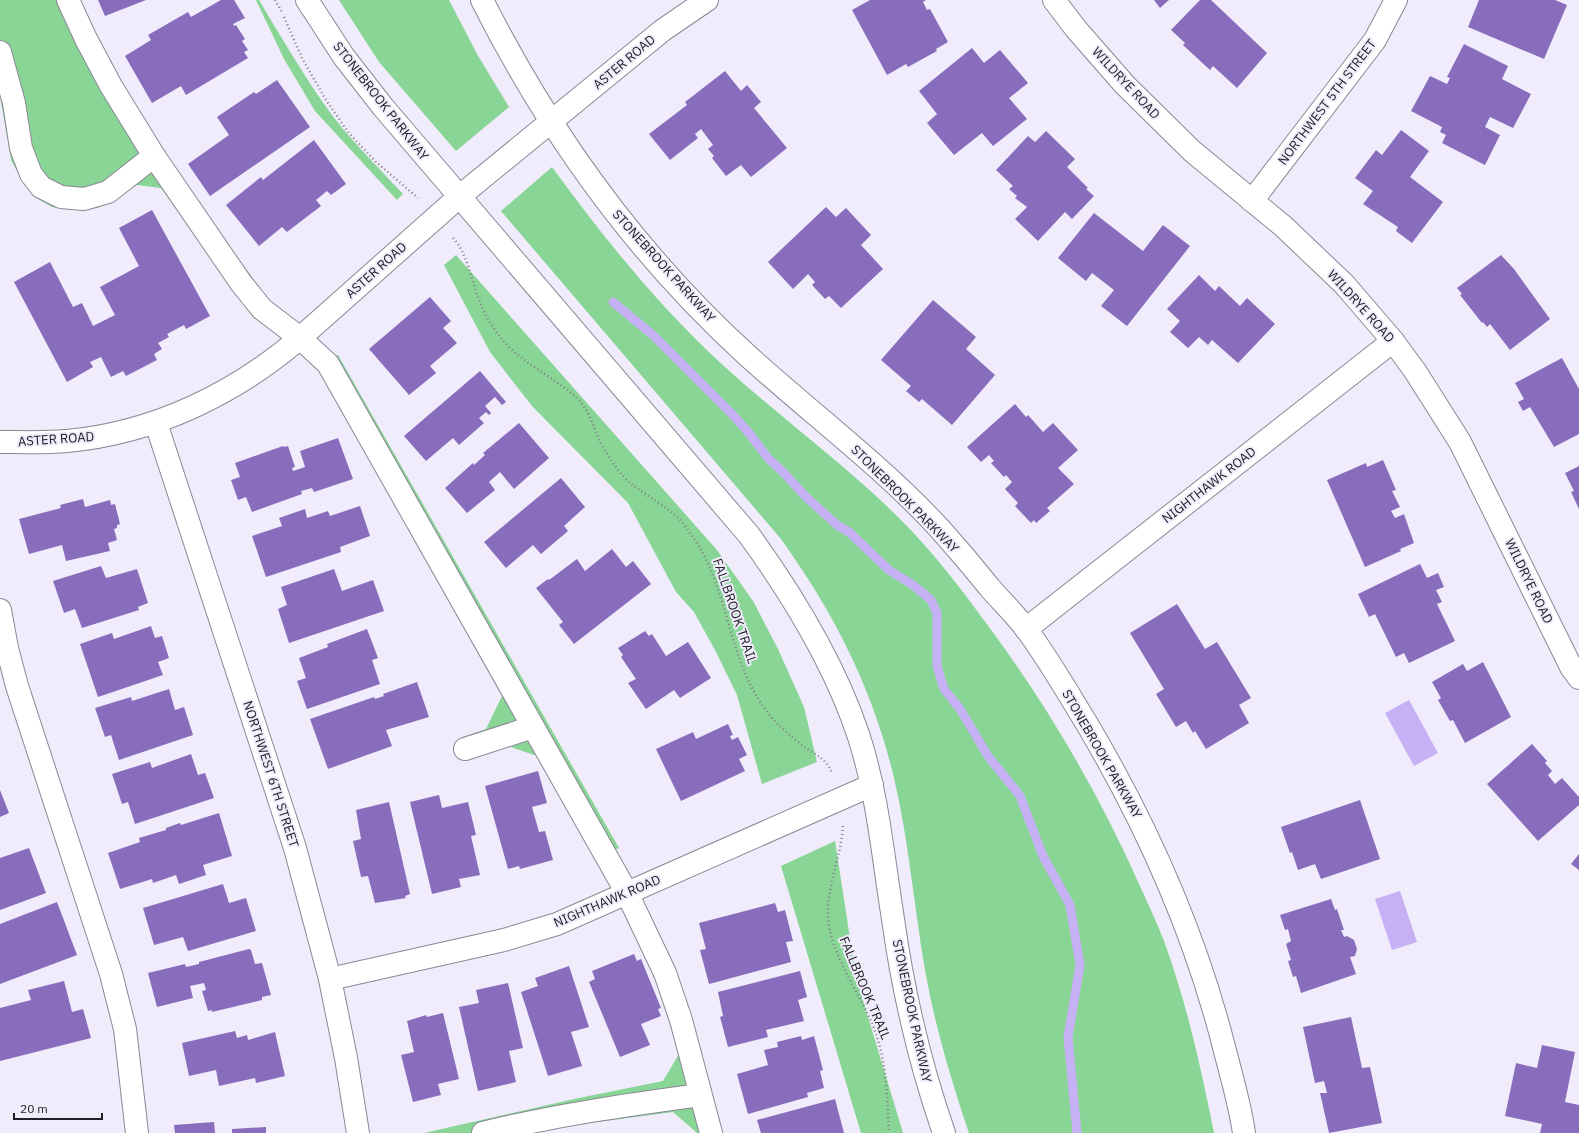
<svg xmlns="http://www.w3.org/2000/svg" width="1579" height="1133" viewBox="0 0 1579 1133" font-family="'IBM Plex Sans',sans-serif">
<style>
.green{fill:#88d596}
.water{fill:#c6b1f5}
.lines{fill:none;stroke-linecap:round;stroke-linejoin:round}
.stream{stroke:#c6b1f5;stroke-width:9}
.building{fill:#886dbc}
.minor-casing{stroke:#8b8895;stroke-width:24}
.path{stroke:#827f89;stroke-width:2.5;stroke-dasharray:1 3;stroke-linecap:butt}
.minor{stroke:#fff;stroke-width:22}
.labels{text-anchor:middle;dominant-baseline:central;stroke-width:4;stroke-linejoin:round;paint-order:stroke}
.street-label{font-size:13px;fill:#222026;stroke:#f0ecfb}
</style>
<rect width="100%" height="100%" fill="#f0ecfb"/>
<g class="green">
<path d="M 0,0 L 80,0 C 125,111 203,209 273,306 L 254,319 L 161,188 L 137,185 L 98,208 L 73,210 L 52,207 L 33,196 L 20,177 L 11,160 L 0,96 Z"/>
<path d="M 256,0 L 259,0 C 280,35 301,71 324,104 C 347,137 376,165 403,194 L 397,200 L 315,111 L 284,59 Z"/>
<path d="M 339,0 L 449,0 L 477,54 L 509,107 L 456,151 L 379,62 Z"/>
<path d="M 552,167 C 604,238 659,307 725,367 C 782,419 846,465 901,520 C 934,553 962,590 989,627 C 1049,708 1099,794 1140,886 C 1148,904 1157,923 1164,941 C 1187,1004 1201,1068 1214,1133 L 969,1133 C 954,1089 940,1042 930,996 C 915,924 911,850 894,778 C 873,689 834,613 781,539 L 501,211 Z"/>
<path d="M 456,255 L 717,550 L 753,601 L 778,649 L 804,707 L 817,762 L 762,784 L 737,695 L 716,652 L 694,612 L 676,592 L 628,503 L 532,406 L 490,352 L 444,265 Z"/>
<path d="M 338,355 L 619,848 L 595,858 L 537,756 L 505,745 L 468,759 L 460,738 L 486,729 L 503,694 L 320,369 Z"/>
<path d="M 835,841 L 856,977 L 903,1133 L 861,1133 L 781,866 Z"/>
<path d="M 634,931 L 690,1015 L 722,1133 L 697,1133 L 673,1112 L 552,1128 L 530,1133 L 424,1133 L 574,1099 L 663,1081 L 679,1054 L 658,987 Z"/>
</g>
<g class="water">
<path d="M 1409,700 L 1438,753 L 1414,766 L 1385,713 Z"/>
<path d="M 1400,891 L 1417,942 L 1392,950 L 1375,899 Z"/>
</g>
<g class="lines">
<path class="stream" d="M 613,302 L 654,336 L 730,412 L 749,433 L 768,458 L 784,473 L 804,495 L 837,525 L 849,532 L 889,570 L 913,585 L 931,600 L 937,613 L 937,666 L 944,689 L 960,709 L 988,756 L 1020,796 L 1043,856 L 1070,905 L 1080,965 L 1068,1037 L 1077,1133"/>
</g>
<g class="building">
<path d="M 98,0 L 146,0 L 105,16 Z"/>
<path d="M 221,0 L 234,0 L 245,18 L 233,24 L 234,26 L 236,25 L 245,39 L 242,41 L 248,50 L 244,52 L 248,58 L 186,95 L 181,86 L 152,103 L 125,56 L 151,40 L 148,35 L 188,12 L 191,17 Z"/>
<path d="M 870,0 L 926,0 L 923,2 L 927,10 L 930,9 L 948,42 L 936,49 L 937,51 L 908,67 L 906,64 L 887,75 L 852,10 Z"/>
<path d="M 1154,0 L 1169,0 L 1160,8 Z"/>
<path d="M 1200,0 L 1211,0 L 1267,53 L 1237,88 L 1213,66 L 1210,70 L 1183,45 L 1185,43 L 1171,30 Z"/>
<path d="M 1479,0 L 1555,0 L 1567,5 L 1544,59 L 1468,27 Z"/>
<path d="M 1464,44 L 1508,66 L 1502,79 L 1531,94 L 1513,128 L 1490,117 L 1485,127 L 1500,135 L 1485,165 L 1442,143 L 1446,135 L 1440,132 L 1442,127 L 1411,111 L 1430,76 L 1447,84 L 1450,78 L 1447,77 Z"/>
<path d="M 972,48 L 984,63 L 1000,50 L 1028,83 L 1009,98 L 1027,119 L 993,146 L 982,133 L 954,155 L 927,123 L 937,114 L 919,91 Z"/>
<path d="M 725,71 L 741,91 L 747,85 L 761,102 L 754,108 L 787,148 L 751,177 L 741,165 L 726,176 L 712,158 L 714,156 L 708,149 L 713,145 L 701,129 L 695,134 L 698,138 L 670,160 L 649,134 L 687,105 L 685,102 Z"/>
<path d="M 277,80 L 310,127 L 210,196 L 188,164 L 229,135 L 217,117 L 254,92 L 256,94 Z"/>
<path d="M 1401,130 L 1429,151 L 1410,177 L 1443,202 L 1412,243 L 1396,231 L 1398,227 L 1363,204 L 1373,191 L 1355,178 L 1376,150 L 1382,155 Z"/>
<path d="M 1046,131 L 1075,159 L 1067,167 L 1088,188 L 1086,189 L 1094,196 L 1072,219 L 1065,212 L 1038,241 L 1015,219 L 1027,207 L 1015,198 L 1017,196 L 1009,189 L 1013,186 L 996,170 L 1028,136 L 1035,142 Z"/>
<path d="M 314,140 L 346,184 L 331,195 L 327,191 L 316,200 L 321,206 L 287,232 L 282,227 L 259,246 L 226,205 L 261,177 L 263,180 Z"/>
<path d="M 826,207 L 836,217 L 846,208 L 871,235 L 861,245 L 883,269 L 841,308 L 829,296 L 825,299 L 812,285 L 815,282 L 808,274 L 793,289 L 768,262 Z"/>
<path d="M 152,210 L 210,316 L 186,329 L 184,325 L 167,334 L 169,337 L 158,343 L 162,349 L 154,354 L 157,360 L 126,376 L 123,371 L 111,377 L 101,357 L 90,362 L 93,367 L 67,382 L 14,282 L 50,262 L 73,307 L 82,303 L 93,326 L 115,315 L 100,287 L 139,266 L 119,228 Z"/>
<path d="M 1094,213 L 1143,251 L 1163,225 L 1190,246 L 1127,326 L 1101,306 L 1114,290 L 1092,273 L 1086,281 L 1058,258 Z"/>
<path d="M 1501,255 L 1514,269 L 1550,319 L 1510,350 L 1490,324 L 1487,327 L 1483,322 L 1482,323 L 1460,295 L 1462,294 L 1457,288 Z"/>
<path d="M 1199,275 L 1215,291 L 1219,286 L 1240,306 L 1247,298 L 1275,324 L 1238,363 L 1212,340 L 1208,345 L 1199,337 L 1188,348 L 1170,332 L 1180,321 L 1167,309 Z"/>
<path d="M 430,297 L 451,321 L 443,328 L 457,343 L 430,366 L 436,373 L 409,395 L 369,349 Z"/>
<path d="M 933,300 L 976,337 L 966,349 L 995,375 L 952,425 L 922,399 L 919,402 L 906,391 L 911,386 L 881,360 Z"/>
<path d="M 1562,358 L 1579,389 L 1579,434 L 1554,447 L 1530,407 L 1523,411 L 1518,402 L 1524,399 L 1515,383 Z"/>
<path d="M 480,371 L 506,402 L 502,405 L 495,397 L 485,406 L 491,413 L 489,415 L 486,412 L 479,418 L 484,423 L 459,445 L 453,438 L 426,461 L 404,436 Z"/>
<path d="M 1015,404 L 1026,417 L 1028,415 L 1043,432 L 1053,423 L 1078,450 L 1058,468 L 1074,484 L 1047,508 L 1050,511 L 1036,523 L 1034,520 L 1031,523 L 1015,506 L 1018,503 L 1005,489 L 1012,482 L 1006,475 L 1004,477 L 991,463 L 994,461 L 989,455 L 981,462 L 967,447 Z"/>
<path d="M 519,423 L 549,458 L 514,489 L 500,472 L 489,482 L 495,490 L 467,513 L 445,488 L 473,463 L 474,465 L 485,455 L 483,453 Z"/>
<path d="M 338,438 L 353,479 L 314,492 L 312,488 L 301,491 L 302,494 L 252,512 L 246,497 L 238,500 L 231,480 L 240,477 L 235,463 L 283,446 L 284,447 L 288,446 L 295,467 L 292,468 L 293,471 L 305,467 L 300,451 Z"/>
<path d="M 1383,460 L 1396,490 L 1392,491 L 1400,507 L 1391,511 L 1395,518 L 1404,514 L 1414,543 L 1400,549 L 1401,551 L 1365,567 L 1327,480 L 1366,463 L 1367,467 Z"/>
<path d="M 1579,466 L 1579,509 L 1571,492 L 1574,491 L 1565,473 Z"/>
<path d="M 561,478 L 585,507 L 564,526 L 568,531 L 541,554 L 533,545 L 506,568 L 484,542 Z"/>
<path d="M 83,499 L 85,507 L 110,500 L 111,505 L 115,504 L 120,524 L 117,525 L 117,528 L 114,529 L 117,540 L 108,543 L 110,551 L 66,561 L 62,545 L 29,554 L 19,519 L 61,508 L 60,505 Z"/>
<path d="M 360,506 L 370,536 L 340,547 L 341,552 L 266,577 L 252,536 L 282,526 L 279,518 L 305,509 L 307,518 L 328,511 L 330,516 Z"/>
<path d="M 612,549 L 626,567 L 633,561 L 651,584 L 574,644 L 559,625 L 563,622 L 536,588 L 548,579 L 549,580 L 577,559 L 585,571 Z"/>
<path d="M 1420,564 L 1427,578 L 1438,573 L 1444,587 L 1436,590 L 1442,602 L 1437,604 L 1455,641 L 1409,663 L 1404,653 L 1396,657 L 1375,614 L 1369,617 L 1358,594 Z"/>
<path d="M 101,566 L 106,578 L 137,569 L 148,603 L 138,607 L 139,610 L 82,628 L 75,609 L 64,613 L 53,581 Z"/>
<path d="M 334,569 L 342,591 L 373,580 L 384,611 L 289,643 L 278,609 L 287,605 L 281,587 Z"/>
<path d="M 1177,604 L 1205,649 L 1217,642 L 1251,698 L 1239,705 L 1249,723 L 1206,749 L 1195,731 L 1193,733 L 1186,721 L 1176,727 L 1156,694 L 1164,689 L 1130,633 Z"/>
<path d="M 151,626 L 155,638 L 162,636 L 169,658 L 158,662 L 163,675 L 98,697 L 80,644 L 112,633 L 114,639 Z"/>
<path d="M 367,629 L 378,658 L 372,660 L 380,684 L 307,709 L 297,681 L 306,678 L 299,658 L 328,647 L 327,644 Z"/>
<path d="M 645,631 L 649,636 L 652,634 L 666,656 L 688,642 L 711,678 L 680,698 L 674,690 L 646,709 L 628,683 L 636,679 L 621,657 L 623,655 L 618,648 Z"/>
<path d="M 1483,662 L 1511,717 L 1465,743 L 1453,720 L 1450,721 L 1438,700 L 1441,698 L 1432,682 L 1463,664 L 1467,671 Z"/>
<path d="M 417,682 L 429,717 L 386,730 L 392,746 L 328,769 L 310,719 L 374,697 L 375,699 L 384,696 L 383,694 Z"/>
<path d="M 169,689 L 175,710 L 184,707 L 193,735 L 119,760 L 111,735 L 105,737 L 95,708 L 131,697 L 132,701 Z"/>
<path d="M 728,724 L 733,735 L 730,736 L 732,740 L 738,737 L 747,755 L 739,759 L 745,771 L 681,801 L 656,749 L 693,732 L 696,739 Z"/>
<path d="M 1532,744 L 1547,761 L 1545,763 L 1552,771 L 1548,775 L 1555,784 L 1562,778 L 1579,797 L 1579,805 L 1538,841 L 1487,784 Z"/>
<path d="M 191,754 L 198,775 L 205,773 L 214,798 L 135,824 L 128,802 L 122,804 L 112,774 L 150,762 L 152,768 Z"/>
<path d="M 538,771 L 547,803 L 532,807 L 539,832 L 545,831 L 553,860 L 520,869 L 519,866 L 508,869 L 485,786 Z"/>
<path d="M 0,790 L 9,813 L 0,817 Z"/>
<path d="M 439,795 L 442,808 L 468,802 L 476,835 L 471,836 L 480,875 L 459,879 L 461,887 L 432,894 L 410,802 Z"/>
<path d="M 1360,800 L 1380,859 L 1321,879 L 1315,864 L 1298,870 L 1292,852 L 1290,853 L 1281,827 Z"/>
<path d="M 389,802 L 410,894 L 405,896 L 406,898 L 375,903 L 368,876 L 361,877 L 353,841 L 361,839 L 356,810 Z"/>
<path d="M 219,813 L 232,856 L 203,865 L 206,875 L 179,884 L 176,875 L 153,883 L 152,879 L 120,889 L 108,853 L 140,842 L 139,838 L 166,830 L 166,828 L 180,823 L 181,825 Z"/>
<path d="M 29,848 L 46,893 L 0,910 L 0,858 Z"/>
<path d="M 1579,854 L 1579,870 L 1571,864 Z"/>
<path d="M 223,884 L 229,903 L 246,898 L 256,931 L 188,951 L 183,937 L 154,945 L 143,908 Z"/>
<path d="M 1331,899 L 1335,910 L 1337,909 L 1344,930 L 1341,930 L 1344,937 L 1347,936 L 1354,940 L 1357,949 L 1355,956 L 1350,957 L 1356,974 L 1301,993 L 1296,976 L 1293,977 L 1288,961 L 1291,960 L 1286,944 L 1291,941 L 1288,929 L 1285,930 L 1280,915 Z"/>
<path d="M 57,902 L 77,955 L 0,984 L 0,924 Z"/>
<path d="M 775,903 L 778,912 L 785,910 L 793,941 L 786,942 L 791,962 L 709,984 L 700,950 L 706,949 L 699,923 Z"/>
<path d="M 249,949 L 251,950 L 255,964 L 262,963 L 271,995 L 262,997 L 262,1000 L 212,1012 L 212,1010 L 208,1011 L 202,991 L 206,990 L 204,983 L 190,986 L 193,998 L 157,1007 L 148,973 L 185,964 L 186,967 L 199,964 L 199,962 Z"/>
<path d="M 634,954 L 637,961 L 641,959 L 661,1008 L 658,1009 L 661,1016 L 641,1024 L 650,1045 L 620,1057 L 589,982 L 595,979 L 592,971 Z"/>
<path d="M 569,966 L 589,1027 L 571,1032 L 582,1066 L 548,1076 L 521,992 L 538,986 L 535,978 Z"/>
<path d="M 800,971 L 807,997 L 798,1000 L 804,1021 L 766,1030 L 768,1037 L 728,1047 L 720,1017 L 723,1016 L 718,992 Z"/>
<path d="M 64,981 L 72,1012 L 83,1009 L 91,1038 L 0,1061 L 0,1008 L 31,1000 L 28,990 Z"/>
<path d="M 508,983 L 523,1048 L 509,1051 L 516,1082 L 478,1091 L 459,1007 L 479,1003 L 476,990 Z"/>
<path d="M 443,1013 L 459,1079 L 438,1084 L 441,1095 L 413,1102 L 401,1055 L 414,1052 L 407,1021 L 426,1015 L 427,1017 Z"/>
<path d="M 1351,1017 L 1362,1068 L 1370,1067 L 1382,1123 L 1329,1133 L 1320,1093 L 1327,1093 L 1324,1081 L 1315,1083 L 1303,1027 Z"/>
<path d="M 235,1031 L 237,1038 L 247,1035 L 248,1040 L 275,1032 L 285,1076 L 256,1083 L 255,1078 L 219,1086 L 216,1070 L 189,1076 L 182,1043 Z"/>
<path d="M 801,1036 L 802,1040 L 814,1036 L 823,1070 L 820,1071 L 824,1088 L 807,1093 L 808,1097 L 748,1114 L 737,1074 L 768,1065 L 764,1050 L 778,1047 L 777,1042 Z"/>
<path d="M 1542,1045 L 1575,1052 L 1565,1102 L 1579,1105 L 1579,1133 L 1540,1133 L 1542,1124 L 1505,1116 L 1516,1063 L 1537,1068 Z"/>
<path d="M 835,1099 L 844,1133 L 761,1133 L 757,1120 Z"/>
<path d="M 214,1122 L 215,1133 L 175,1133 L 174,1125 Z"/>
<path d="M 266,1127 L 266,1133 L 232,1133 L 232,1129 Z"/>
</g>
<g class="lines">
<g class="minor-casing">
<g id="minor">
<path d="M 68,0 L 86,39 L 111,86 L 154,156 L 241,283 L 262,309 L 300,338 L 328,364 L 627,893 L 665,973 L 681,1020 L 711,1133"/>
<path d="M 307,0 L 344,57 L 383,107 L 749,535 C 794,597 835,664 859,737 C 878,796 883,857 893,919 C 903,991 920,1064 944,1133"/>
<path d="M 482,0 C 549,133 638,256 748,356 C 812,414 882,466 940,529 C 957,548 974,568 990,588 C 1002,602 1016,615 1027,630 C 1049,660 1068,693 1087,724 C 1148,827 1196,935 1225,1051 C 1232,1078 1240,1105 1244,1133"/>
<path d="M 1054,0 L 1076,29 L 1125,85 L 1192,151 L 1283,226 L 1344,284 L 1393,341 L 1415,371 L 1460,442 L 1571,667 L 1579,678"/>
<path d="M 0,52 L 14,103 L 21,148 L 31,174 L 41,187 L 61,197 L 84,199 L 108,192 L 154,156"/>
<path d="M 1252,201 L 1375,40 L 1396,0"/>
<path d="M 156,423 L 295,848 L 330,979 L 346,1058 L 358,1133"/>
<path d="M 0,442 C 22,442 45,443 67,441 C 154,433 235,394 300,338 L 460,196 L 663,30 L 707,0"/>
<path d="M 0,610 L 7,648 L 17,686 L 111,974 L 125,1029 L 137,1133"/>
<path d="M 1026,629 L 1393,341"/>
<path d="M 465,749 L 533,727"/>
<path d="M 330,979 L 504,940 L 557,924 L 872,785"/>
<path d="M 483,1133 C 555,1115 627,1105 700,1095"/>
</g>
</g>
<g class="path">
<path d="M 275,0 L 282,12"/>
<path d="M 284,17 L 302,58 L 326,100 L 348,132 L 376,162 L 418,198"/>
<path d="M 453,238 C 468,254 471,280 479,300 C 484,314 492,327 501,338 C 518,361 556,378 578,399 C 588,409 592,423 597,435 C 602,447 610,459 618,470 C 632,489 656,499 674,514 C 682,520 689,532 695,540 C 729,591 728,659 765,709 C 774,722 789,735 802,745 C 817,757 823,755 833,774"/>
<path d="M 843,826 C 841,858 826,887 828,919 C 832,956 857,989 872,1023 C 887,1060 887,1094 889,1133"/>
</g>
<use href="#minor" class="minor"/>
</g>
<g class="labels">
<g class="street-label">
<text transform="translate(624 62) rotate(-40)">ASTER ROAD</text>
<text transform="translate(1126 83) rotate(47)">WILDRYE ROAD</text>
<text transform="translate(381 101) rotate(52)">STONEBROOK PARKWAY</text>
<text transform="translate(1327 102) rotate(-53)">NORTHWEST 5TH STREET</text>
<text transform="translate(664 266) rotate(48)">STONEBROOK PARKWAY</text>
<text transform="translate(376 270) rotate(-42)">ASTER ROAD</text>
<text transform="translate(1361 306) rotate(48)">WILDRYE ROAD</text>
<text transform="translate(56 439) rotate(-4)">ASTER ROAD</text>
<text transform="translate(1209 485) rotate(-38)">NIGHTHAWK ROAD</text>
<text transform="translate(905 499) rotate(45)">STONEBROOK PARKWAY</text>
<text transform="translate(1529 581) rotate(64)">WILDRYE ROAD</text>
<text transform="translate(735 611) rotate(71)">FALLBROOK TRAIL</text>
<text transform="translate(1102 754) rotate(60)">STONEBROOK PARKWAY</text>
<text transform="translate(271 774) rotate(72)">NORTHWEST 6TH STREET</text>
<text transform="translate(607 901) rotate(-23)">NIGHTHAWK ROAD</text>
<text transform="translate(865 988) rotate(67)">FALLBROOK TRAIL</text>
<text transform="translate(912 1011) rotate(78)">STONEBROOK PARKWAY</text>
</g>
</g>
<path d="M14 1113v6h88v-6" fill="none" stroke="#222026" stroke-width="2"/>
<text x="20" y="1113" font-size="12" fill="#222026" stroke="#f0ecfb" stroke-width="3" paint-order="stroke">20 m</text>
</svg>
